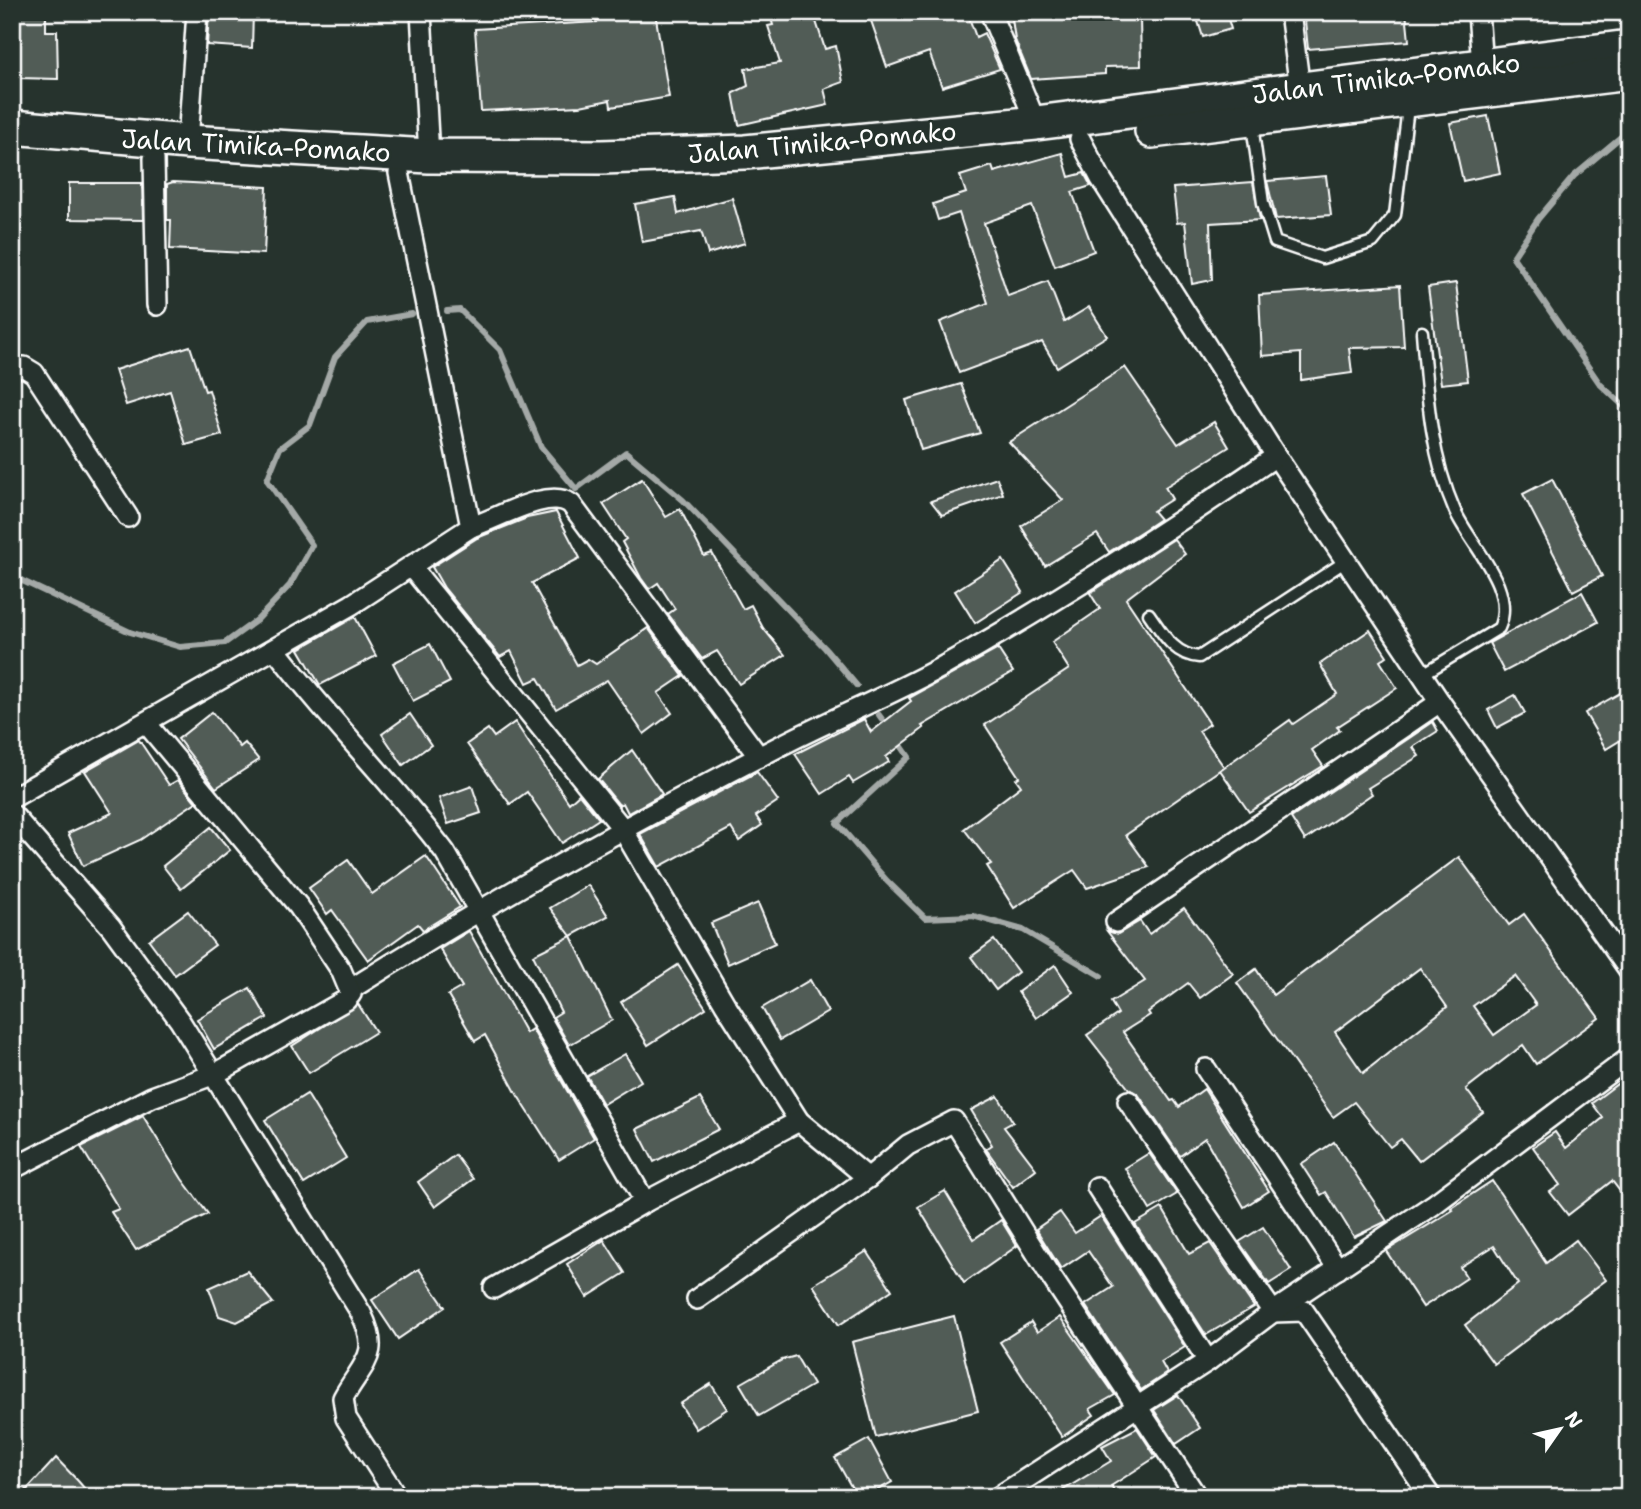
<svg xmlns="http://www.w3.org/2000/svg" width="1641" height="1509" viewBox="0 0 1641 1509" font-family="'Shantell Sans',sans-serif">
<style>
.lines{fill:none;stroke-linecap:round;stroke-linejoin:round}
.stream{stroke:#a4a9a7;stroke-width:6}
.building{fill:#515c57;stroke:#fff;stroke-width:2;fill-rule:evenodd}
.service-casing{stroke:#fff;stroke-width:15}
.minor-casing{stroke:#fff;stroke-width:24}
.trunk-casing{stroke:#fff;stroke-width:38}
.service{stroke:#26332d;stroke-width:10}
.minor{stroke:#26332d;stroke-width:19}
.trunk{stroke:#26332d;stroke-width:33}
.labels{text-anchor:middle;dominant-baseline:central;stroke-width:5;stroke-linejoin:round;paint-order:stroke}
.street-label{font-size:26px;fill:#fff;stroke:#26332d}
</style>
<rect width="100%" height="100%" fill="#26332d"/>
<filter id="ink" filterUnits="userSpaceOnUse"><feTurbulence type="fractalNoise" baseFrequency=".0143" numOctaves="2"/><feDisplacementMap in="SourceGraphic" scale="14" xChannelSelector="R" yChannelSelector="G"/><feConvolveMatrix kernelMatrix="1 2 1 2 8 2 1 2 1" color-interpolation-filters="sRGB"/></filter>
<g filter="url(#ink)">
<g class="lines">
<g class="stream">
<path d="M 1629,130 L 1574,176 L 1538,219 L 1513,257 L 1600,384 L 1629,411"/>
<path d="M 447,311 L 460,310 L 500,350 L 541,447 L 576,489 L 626,452 L 683,500 L 825,648 L 857,686"/>
<path d="M 12,576 L 130,632 L 180,647 L 225,643 L 257,620 L 290,585 L 312,545 L 267,480 L 280,448 L 310,425 L 335,357 L 367,322 L 412,314"/>
<path d="M 879,715 L 887,726"/>
<path d="M 898,741 L 909,757 L 837,823 L 887,881 L 925,918 L 973,916 L 1023,930 L 1101,976"/>
</g>
</g>
<g class="building">
<path d="M 19,12 L 46,12 L 46,31 L 57,31 L 58,79 L 19,78 Z"/>
<path d="M 209,12 L 253,12 L 252,48 L 207,45 Z"/>
<path d="M 618,12 L 655,12 L 669,97 L 611,107 L 610,100 L 580,106 L 481,111 L 475,29 L 597,22 L 596,16 Z"/>
<path d="M 769,12 L 813,12 L 825,49 L 836,46 L 843,82 L 824,89 L 828,105 L 739,125 L 733,93 L 748,86 L 745,69 L 780,63 L 768,26 L 773,25 Z"/>
<path d="M 868,12 L 967,12 L 976,37 L 984,33 L 1000,69 L 942,87 L 929,52 L 887,67 Z"/>
<path d="M 1011,12 L 1103,12 L 1103,18 L 1140,18 L 1141,66 L 1105,67 L 1105,74 L 1031,79 L 1015,40 Z"/>
<path d="M 1195,12 L 1226,12 L 1231,29 L 1203,37 Z"/>
<path d="M 1304,12 L 1406,12 L 1409,41 L 1308,49 Z"/>
<path d="M 1488,116 L 1500,173 L 1463,181 L 1450,123 Z"/>
<path d="M 1062,153 L 1069,177 L 1084,173 L 1091,186 L 1072,192 L 1094,251 L 1055,266 L 1032,206 L 984,223 L 1008,296 L 1048,281 L 1064,322 L 1089,307 L 1107,336 L 1057,367 L 1042,342 L 959,373 L 940,322 L 988,303 L 959,213 L 938,220 L 933,204 L 966,193 L 960,176 L 992,166 L 994,172 Z"/>
<path d="M 1326,176 L 1331,215 L 1276,219 L 1267,181 Z"/>
<path d="M 173,182 L 267,187 L 264,254 L 170,249 L 171,220 L 167,220 L 167,184 Z"/>
<path d="M 1253,182 L 1260,220 L 1210,223 L 1212,280 L 1192,284 L 1185,222 L 1177,223 L 1173,188 Z"/>
<path d="M 69,183 L 142,183 L 143,220 L 69,219 Z"/>
<path d="M 675,197 L 678,214 L 732,198 L 745,243 L 708,254 L 701,231 L 642,242 L 635,204 Z"/>
<path d="M 1456,283 L 1468,381 L 1441,384 L 1428,287 Z"/>
<path d="M 1400,285 L 1404,347 L 1349,348 L 1352,373 L 1301,380 L 1301,353 L 1262,356 L 1259,295 Z"/>
<path d="M 190,346 L 205,391 L 209,390 L 222,435 L 186,445 L 170,391 L 126,405 L 115,370 Z"/>
<path d="M 1125,367 L 1178,444 L 1214,422 L 1229,447 L 1165,487 L 1172,499 L 1153,511 L 1160,519 L 1145,529 L 1109,552 L 1097,534 L 1045,566 L 1021,526 L 1063,500 L 1009,442 Z"/>
<path d="M 961,384 L 980,433 L 921,450 L 906,400 Z"/>
<path d="M 997,478 L 1003,494 L 942,515 L 931,501 Z"/>
<path d="M 642,479 L 666,517 L 680,509 L 704,556 L 712,553 L 743,609 L 751,605 L 763,628 L 785,655 L 739,684 L 717,651 L 702,659 L 668,614 L 675,609 L 658,583 L 649,589 L 641,578 L 622,542 L 626,539 L 603,504 Z"/>
<path d="M 1552,479 L 1602,576 L 1573,591 L 1523,494 Z"/>
<path d="M 556,512 L 580,558 L 532,583 L 577,665 L 588,659 L 596,664 L 648,628 L 683,676 L 658,693 L 672,713 L 644,734 L 607,680 L 556,709 L 538,678 L 527,683 L 511,651 L 500,657 L 444,588 L 432,567 L 477,538 L 527,518 Z"/>
<path d="M 1174,539 L 1185,554 L 1126,599 L 1210,724 L 1199,731 L 1224,767 L 1126,835 L 1149,867 L 1087,888 L 1074,870 L 1014,908 L 987,866 L 991,864 L 964,829 L 1021,786 L 1016,779 L 1019,777 L 985,725 L 1069,669 L 1052,642 L 1100,609 L 1090,593 Z"/>
<path d="M 1003,560 L 1023,592 L 975,623 L 955,591 Z"/>
<path d="M 1582,592 L 1598,622 L 1504,672 L 1489,643 Z"/>
<path d="M 355,617 L 376,656 L 320,685 L 299,649 Z"/>
<path d="M 1370,630 L 1387,656 L 1380,661 L 1397,688 L 1337,727 L 1340,730 L 1312,750 L 1323,766 L 1249,812 L 1220,770 L 1290,720 L 1293,724 L 1337,694 L 1320,664 Z"/>
<path d="M 430,644 L 450,682 L 413,701 L 393,663 Z"/>
<path d="M 998,649 L 1013,672 L 922,726 L 924,728 L 886,757 L 889,762 L 853,783 L 849,777 L 822,794 L 795,754 L 864,719 L 871,732 L 911,701 L 909,698 Z"/>
<path d="M 1629,688 L 1629,735 L 1606,749 L 1585,713 Z"/>
<path d="M 1515,695 L 1525,713 L 1497,728 L 1488,710 Z"/>
<path d="M 212,712 L 240,747 L 245,743 L 259,760 L 216,788 L 178,739 Z"/>
<path d="M 410,714 L 431,745 L 403,765 L 382,734 Z"/>
<path d="M 515,722 L 569,803 L 579,794 L 599,819 L 562,843 L 527,792 L 510,804 L 467,744 L 488,729 L 494,737 Z"/>
<path d="M 1433,722 L 1438,731 L 1413,747 L 1419,756 L 1368,788 L 1372,794 L 1305,840 L 1291,818 Z"/>
<path d="M 139,740 L 169,785 L 178,780 L 196,802 L 140,840 L 83,866 L 68,833 L 112,813 L 85,771 Z"/>
<path d="M 632,750 L 662,794 L 628,813 L 623,803 L 619,805 L 598,779 Z"/>
<path d="M 757,772 L 778,801 L 756,816 L 762,825 L 739,841 L 731,828 L 659,867 L 640,834 Z"/>
<path d="M 472,786 L 481,813 L 448,824 L 439,798 Z"/>
<path d="M 211,827 L 230,850 L 181,889 L 163,866 Z"/>
<path d="M 426,856 L 460,907 L 423,930 L 418,924 L 368,960 L 332,910 L 327,914 L 309,888 L 348,860 L 372,894 Z"/>
<path d="M 1459,857 L 1509,925 L 1524,914 L 1599,1018 L 1536,1064 L 1523,1045 L 1466,1089 L 1483,1112 L 1419,1161 L 1401,1139 L 1390,1147 L 1354,1102 L 1333,1117 L 1237,983 L 1256,969 L 1273,995 ZM 1420,968 L 1447,1007 L 1363,1073 L 1335,1032 ZM 1515,976 L 1536,1005 L 1494,1035 L 1473,1006 Z"/>
<path d="M 588,885 L 608,916 L 571,936 L 550,908 Z"/>
<path d="M 758,903 L 775,943 L 728,964 L 711,923 Z"/>
<path d="M 1184,908 L 1233,974 L 1200,998 L 1188,983 L 1148,1012 L 1150,1015 L 1123,1032 L 1171,1101 L 1174,1100 L 1179,1107 L 1204,1089 L 1269,1191 L 1244,1207 L 1205,1138 L 1180,1156 L 1138,1094 L 1129,1089 L 1087,1035 L 1118,1014 L 1111,1002 L 1145,981 L 1107,931 L 1118,934 L 1140,921 L 1149,934 Z"/>
<path d="M 188,911 L 215,945 L 175,975 L 149,940 Z"/>
<path d="M 469,931 L 526,1033 L 532,1029 L 594,1138 L 559,1160 L 518,1096 L 485,1035 L 475,1041 L 448,995 L 462,987 L 440,949 Z"/>
<path d="M 571,936 L 612,1020 L 569,1045 L 553,1017 L 561,1012 L 533,955 Z"/>
<path d="M 994,940 L 1018,972 L 996,990 L 971,957 Z"/>
<path d="M 678,965 L 706,1008 L 648,1045 L 621,1002 Z"/>
<path d="M 1055,965 L 1073,992 L 1036,1018 L 1018,992 Z"/>
<path d="M 810,980 L 828,1012 L 780,1040 L 762,1008 Z"/>
<path d="M 250,988 L 267,1018 L 214,1049 L 197,1019 Z"/>
<path d="M 358,1004 L 376,1032 L 309,1073 L 292,1046 Z"/>
<path d="M 625,1054 L 641,1081 L 603,1104 L 587,1076 Z"/>
<path d="M 1629,1075 L 1629,1203 L 1612,1181 L 1568,1215 L 1550,1192 L 1560,1185 L 1533,1147 L 1555,1132 L 1566,1148 L 1603,1118 L 1592,1103 Z"/>
<path d="M 307,1094 L 346,1158 L 304,1184 L 265,1120 Z"/>
<path d="M 998,1096 L 1013,1122 L 1004,1127 L 1036,1169 L 1013,1187 L 986,1149 L 992,1145 L 971,1110 Z"/>
<path d="M 700,1098 L 719,1129 L 654,1162 L 637,1129 Z"/>
<path d="M 143,1116 L 182,1179 L 208,1214 L 136,1250 L 111,1212 L 119,1209 L 81,1147 Z"/>
<path d="M 1334,1142 L 1387,1221 L 1354,1237 L 1326,1192 L 1321,1195 L 1301,1164 Z"/>
<path d="M 1149,1153 L 1177,1194 L 1150,1210 L 1125,1168 Z"/>
<path d="M 455,1155 L 473,1179 L 435,1207 L 418,1182 Z"/>
<path d="M 1492,1181 L 1546,1263 L 1576,1240 L 1606,1280 L 1494,1364 L 1465,1325 L 1518,1284 L 1494,1246 L 1460,1267 L 1467,1278 L 1423,1307 L 1386,1251 L 1453,1210 L 1451,1208 Z"/>
<path d="M 945,1191 L 974,1239 L 1001,1220 L 1017,1246 L 964,1283 L 918,1207 Z"/>
<path d="M 1162,1208 L 1189,1254 L 1210,1243 L 1254,1307 L 1206,1335 L 1135,1224 Z"/>
<path d="M 1060,1212 L 1075,1233 L 1101,1216 L 1185,1347 L 1161,1362 L 1167,1373 L 1141,1390 L 1085,1305 L 1113,1287 L 1088,1251 L 1061,1269 L 1036,1229 Z"/>
<path d="M 1263,1227 L 1291,1270 L 1269,1284 L 1239,1242 Z"/>
<path d="M 604,1240 L 625,1273 L 587,1297 L 567,1264 Z"/>
<path d="M 867,1251 L 892,1290 L 839,1325 L 813,1285 Z"/>
<path d="M 419,1269 L 445,1307 L 398,1339 L 372,1300 Z"/>
<path d="M 247,1271 L 273,1303 L 237,1322 L 219,1316 L 209,1288 Z"/>
<path d="M 954,1316 L 978,1411 L 876,1437 L 852,1342 Z"/>
<path d="M 1060,1317 L 1115,1395 L 1090,1409 L 1094,1415 L 1062,1437 L 1000,1342 L 1031,1322 L 1037,1332 Z"/>
<path d="M 796,1356 L 813,1385 L 759,1416 L 740,1384 L 782,1360 Z"/>
<path d="M 711,1384 L 727,1409 L 696,1429 L 680,1404 Z"/>
<path d="M 1178,1395 L 1200,1428 L 1176,1444 L 1154,1410 Z"/>
<path d="M 1137,1428 L 1156,1457 L 1111,1486 L 1117,1497 L 1052,1497 L 1111,1461 L 1102,1446 Z"/>
<path d="M 869,1439 L 892,1482 L 865,1497 L 857,1497 L 835,1458 Z"/>
<path d="M 56,1458 L 78,1481 L 92,1497 L 20,1497 Z"/>
</g>
<g class="lines">
<g class="service-casing">
<g id="service">
<path d="M 1252,125 L 1263,203 L 1275,242 L 1322,258 L 1373,242 L 1395,215 L 1408,107"/>
<path d="M 1422,332 C 1427,393 1430,454 1455,511 C 1470,545 1517,588 1499,628 L 1423,674"/>
<path d="M 1149,614 C 1163,634 1174,655 1199,657 L 1346,561"/>
</g>
</g>
<g class="minor-casing">
<g id="minor">
<path d="M 421,12 L 429,156"/>
<path d="M 990,12 L 1036,123"/>
<path d="M 1290,12 L 1300,89"/>
<path d="M 1478,12 L 1482,66"/>
<path d="M 1080,139 L 1101,179 L 1276,456 L 1440,702 L 1629,970"/>
<path d="M 188,142 L 197,12"/>
<path d="M 154,159 L 157,305"/>
<path d="M 12,368 L 24,367 L 34,373 L 128,517"/>
<path d="M 471,527 C 497,519 549,487 571,504 L 759,757"/>
<path d="M 412,568 L 622,828 L 725,1004 L 799,1121 L 868,1178"/>
<path d="M 275,649 C 328,719 392,782 445,852 L 645,1202"/>
<path d="M 12,798 L 351,605 L 471,527 L 399,173"/>
<path d="M 12,814 L 111,927 L 180,1021 L 361,1313 C 382,1356 363,1362 343,1398 L 346,1418 L 397,1497"/>
<path d="M 1116,922 L 1440,702"/>
<path d="M 351,989 C 489,902 631,823 776,748 C 829,720 887,697 940,668 C 1055,603 1167,531 1276,456"/>
<path d="M 1206,1069 L 1338,1269"/>
<path d="M 1128,1101 L 1273,1312 L 1304,1311 L 1431,1497"/>
<path d="M 12,1169 L 152,1097 L 215,1074 L 346,1000 L 351,994 L 341,970 L 299,907 L 146,723"/>
<path d="M 1097,1187 L 1208,1361"/>
<path d="M 494,1288 L 645,1202 L 799,1121"/>
<path d="M 697,1299 L 868,1178 L 908,1145 L 954,1121 L 1048,1272 L 1197,1497"/>
<path d="M 998,1497 L 1208,1361 L 1273,1312 L 1433,1205 L 1629,1058"/>
</g>
</g>
<g class="trunk-casing">
<g id="trunk">
<path d="M 12,127 L 188,142 L 429,156 L 602,157 L 745,152 L 1036,123 L 1629,47"/>
<path d="M 1152,131 L 1629,73"/>
</g>
</g>
<use href="#service" class="service"/>
<use href="#minor" class="minor"/>
<use href="#trunk" class="trunk"/>
</g>
</g>
<g class="labels">
<g class="street-label">
<text transform="translate(1386 78) rotate(-7)">Jalan Timika-Pomako</text>
<text transform="translate(822 142) rotate(-5)">Jalan Timika-Pomako</text>
<text transform="translate(256 145) rotate(3)">Jalan Timika-Pomako</text>
</g>
</g>
<rect width="1641" height="1509" fill="none" stroke="#26332d" stroke-width="42"/>
<rect x="21" y="21" width="1599" height="1467" fill="none" stroke="#fff" stroke-width="2.5" filter="url(#ink)"/>
<g transform="translate(1560 1429) rotate(56)" stroke="#26332d" stroke-width="5" paint-order="stroke">
<path d="M0-5L12 26L0 18L-12 26Z" fill="#ffffff"/>
<text y="-10" font-size="19" font-weight="bold" text-anchor="middle" fill="#ffffff">N</text>
</g>
</svg>
